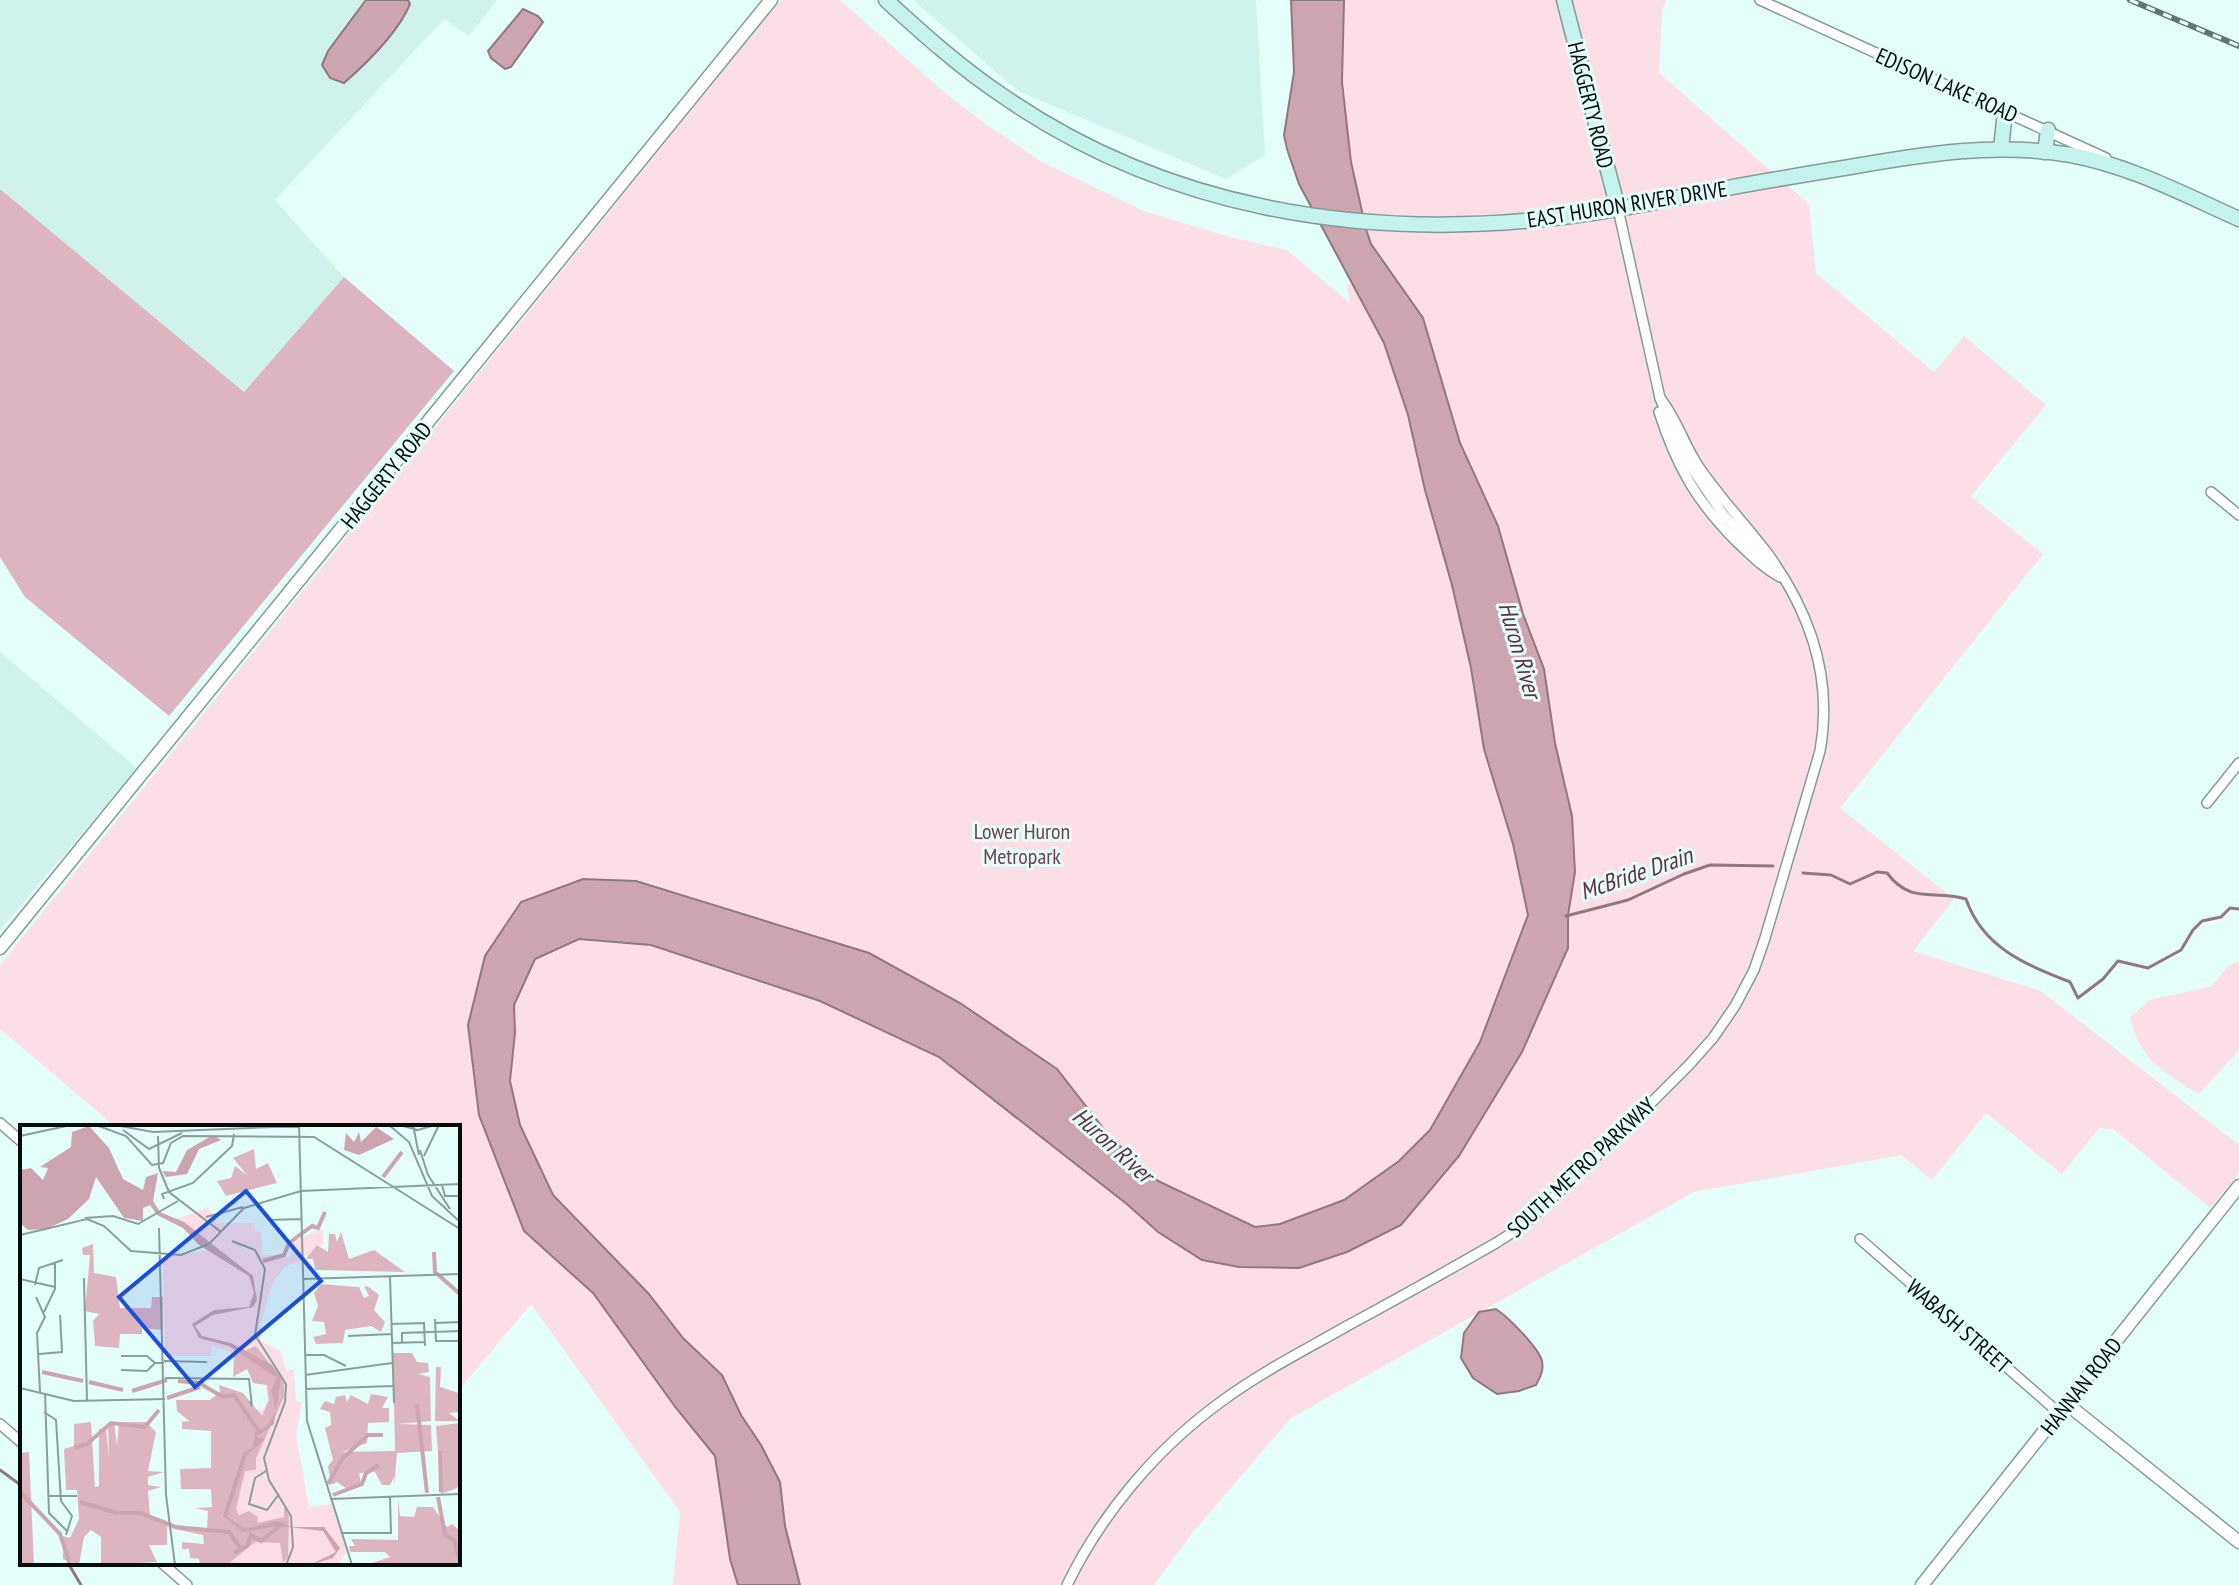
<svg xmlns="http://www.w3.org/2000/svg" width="2239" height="1585" viewBox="0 0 2239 1585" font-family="'PT Sans Narrow',sans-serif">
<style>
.built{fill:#d0f2ec}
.green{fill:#fcdee6}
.forest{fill:#ddb5c1}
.water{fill:#cca5b0;stroke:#90787f;stroke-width:2}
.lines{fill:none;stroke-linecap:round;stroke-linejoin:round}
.stream{stroke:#90787f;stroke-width:3}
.minor-casing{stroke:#849c98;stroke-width:12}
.tertiary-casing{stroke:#849c98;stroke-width:15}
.secondary-casing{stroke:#849c98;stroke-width:17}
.minor{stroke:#fff;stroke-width:9}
.tertiary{stroke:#fff;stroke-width:12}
.secondary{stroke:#c5f4ee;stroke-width:14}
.rail-casing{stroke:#647471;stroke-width:6}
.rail{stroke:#e4fef9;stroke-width:3;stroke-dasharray:9;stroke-linecap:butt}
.labels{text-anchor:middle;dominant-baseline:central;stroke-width:6;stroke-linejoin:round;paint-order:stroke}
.street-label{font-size:22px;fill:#050e0c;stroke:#e4fef9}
.park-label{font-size:22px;fill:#764052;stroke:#e4fef9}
.water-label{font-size:24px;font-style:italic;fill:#632f42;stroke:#e4fef9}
.inset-river{fill:none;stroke:#cca5b0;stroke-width:4}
.inset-road{fill:none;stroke:#8b9e9a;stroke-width:2}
.view{fill:#1d4ed8;fill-opacity:0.15;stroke:#1d4ed8;stroke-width:4}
.inset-edge{fill:none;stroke:#050e0c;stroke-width:4}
</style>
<rect width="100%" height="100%" fill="#e4fef9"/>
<g class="built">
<path d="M 0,0 L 497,0 L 469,36 L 444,19 L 275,200 L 344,277 L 244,392 L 0,189 Z"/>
<path d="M 913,0 L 1256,0 L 1265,155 L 1226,179 L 1018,91 Z"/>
<path d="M 0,652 L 137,768 L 0,930 Z"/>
</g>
<g class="green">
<path d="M 781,0 L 840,0 L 944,92 L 987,125 L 1042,162 L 1144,211 L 1230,237 L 1287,250 L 1350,303 L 1347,284 L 1398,282 L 1371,244 L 1351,162 L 1342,82 L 1344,0 L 1667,0 L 1662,9 L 1659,73 L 1809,204 L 1816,273 L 1934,372 L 1964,336 L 2046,405 L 1971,496 L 2043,554 L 1840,808 L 1954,899 L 1913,951 L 2041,991 L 2239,1145 L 2239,1173 L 2210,1208 L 2113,1129 L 2099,1128 L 2062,1174 L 1986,1113 L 1932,1180 L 1901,1155 L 1694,1192 L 1291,1418 L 1193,1532 L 1154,1585 L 673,1585 L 680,1512 L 531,1304 L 458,1391 L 458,1127 L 116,1127 L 0,1029 L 0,965 Z"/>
<path d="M 2239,961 L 2239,1050 L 2199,1094 C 2164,1073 2139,1059 2130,1017 L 2150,1000 L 2212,986 L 2228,966 Z"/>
</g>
<path class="forest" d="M 0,189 L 244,392 L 344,277 L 454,371 L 169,716 L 25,597 L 0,557 Z"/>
<g class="water">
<path d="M 366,0 L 408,0 L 410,4 C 398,33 368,62 344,83 L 330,78 L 322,65 L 328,51 Z"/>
<path d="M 1291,0 L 1344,0 L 1342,82 L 1351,162 L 1366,229 L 1371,244 L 1423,318 L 1460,443 L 1498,526 L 1523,614 L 1544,669 L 1555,743 L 1572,816 L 1575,872 L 1568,915 L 1568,948 L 1522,1052 L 1459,1156 L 1401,1225 L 1347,1252 L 1299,1268 L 1239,1267 L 1202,1260 L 1158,1232 L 1128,1205 L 939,1057 L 820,1001 L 651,945 L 579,939 L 535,959 L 514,1005 L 515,1033 L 510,1081 L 520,1125 L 553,1195 L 648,1293 L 683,1338 L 722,1375 L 741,1415 L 761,1445 L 780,1482 L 785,1526 L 800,1585 L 738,1585 L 730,1559 L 715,1456 L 676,1408 L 593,1293 L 524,1231 L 479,1115 L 468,1025 L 485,956 L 521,902 L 583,879 L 636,881 L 869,953 L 960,1003 L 1057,1069 L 1110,1137 L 1158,1181 L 1255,1227 L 1280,1224 L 1344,1200 L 1399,1161 L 1430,1130 L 1480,1042 L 1528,915 L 1513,844 L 1484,749 L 1471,668 L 1452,585 L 1425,490 L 1408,415 L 1384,343 L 1299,184 L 1287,149 L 1284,135 L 1294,72 Z"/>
<path d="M 523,9 L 538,16 L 543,22 L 511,67 L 505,69 L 491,58 L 488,51 Z"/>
<path d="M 1496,1309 C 1508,1317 1539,1348 1542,1361 C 1544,1371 1540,1377 1536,1385 L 1519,1391 L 1497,1394 L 1473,1378 L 1461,1358 L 1464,1333 L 1479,1312 Z"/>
</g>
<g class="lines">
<g class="stream">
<path d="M 1803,873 L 1831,875 L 1850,884 L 1877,872 L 1887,873 C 1911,905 1933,889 1966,899 C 1983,948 2025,964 2070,982 L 2078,998 L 2103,979 L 2118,961 L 2148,968 L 2181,950 L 2193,930 L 2202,921 L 2221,917 L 2230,908 L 2239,909"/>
<path d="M 1566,916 L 1628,900 L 1684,874 L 1710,865 L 1773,866"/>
<path d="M 0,1470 L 22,1486"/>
<path d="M 68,1563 L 81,1585"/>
</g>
<g class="minor-casing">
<g id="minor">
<path d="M 1760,0 L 2106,158"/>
<path d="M 1618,209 L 1660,398 L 1682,454 L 1722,513 L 1769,564"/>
<path d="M 1659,412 C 1676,465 1696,501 1736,541 C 1750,554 1763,568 1780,577"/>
<path d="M 2211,492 L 2239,515"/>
<path d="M 2207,803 L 2239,763"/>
<path d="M 0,1123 L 22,1142"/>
<path d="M 1860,1239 L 2059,1413"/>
<path d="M 0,1424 L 22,1443"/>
<path d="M 162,1563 L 187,1585"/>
<path d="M 1067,1585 C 1102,1513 1157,1448 1222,1401 C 1261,1372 1305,1350 1347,1326 C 1397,1299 1447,1271 1496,1243 L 1524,1225 L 1619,1135 L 1689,1065 L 1713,1038 L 1735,1006 L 1754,970 L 1765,938 L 1820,751 C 1833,679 1810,612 1768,554 C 1746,525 1720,498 1699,467 C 1684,445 1677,419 1660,398"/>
</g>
</g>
<g class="tertiary-casing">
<g id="tertiary">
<path d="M 0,948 L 771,0"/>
<path d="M 2067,1404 L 2239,1542"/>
<path d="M 1922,1585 L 2239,1186"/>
</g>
</g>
<g class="secondary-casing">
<g id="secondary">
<path d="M 886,0 C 923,34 961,68 1003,96 C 1163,207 1355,239 1545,219 C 1605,213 1664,200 1722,189 C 1765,181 1807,174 1850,167 C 1924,154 1996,142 2071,155 C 2131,166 2185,195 2239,219"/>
<path d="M 1564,0 L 1618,209"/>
<path d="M 2001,149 L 2005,111"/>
<path d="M 2045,152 L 2048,130"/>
</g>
</g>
<use href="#minor" class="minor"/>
<use href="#tertiary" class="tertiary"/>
<use href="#secondary" class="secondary"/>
<g class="rail-casing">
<path id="rail" d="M 2130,0 L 2239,46"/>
</g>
<use href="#rail" class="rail"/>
</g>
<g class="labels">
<g class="street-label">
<text transform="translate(1947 85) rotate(24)">EDISON LAKE ROAD</text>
<text transform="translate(1591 105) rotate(76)">HAGGERTY ROAD</text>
<text transform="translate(1627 204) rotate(-9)">EAST HURON RIVER DRIVE</text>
<text transform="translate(386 475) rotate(-51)">HAGGERTY ROAD</text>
<text transform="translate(1581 1167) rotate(-43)">SOUTH METRO PARKWAY</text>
<text transform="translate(1959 1326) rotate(41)">WABASH STREET</text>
<text transform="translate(2081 1386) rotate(-52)">HANNAN ROAD</text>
</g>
<g class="park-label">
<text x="1022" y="831">Lower Huron<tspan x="1022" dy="25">Metropark</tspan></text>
</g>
<g class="water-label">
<text transform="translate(1520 650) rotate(74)">Huron River</text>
<text transform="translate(1636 873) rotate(-19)">McBride Drain</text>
<text transform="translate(1113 1145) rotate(42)">Huron River</text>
</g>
</g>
<g transform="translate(20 1125)">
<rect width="440" height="440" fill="#e4fef9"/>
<path d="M 188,82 L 197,98 L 234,98 L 235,106 L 241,107 L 242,130 L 253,130 L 253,135 L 271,131 L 272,120 L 280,113 L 303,104 L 303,120 L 297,120 L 291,132 L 282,130 L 282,136 L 265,141 L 252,159 L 240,202 L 241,216 L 260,226 L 267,246 L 274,244 L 276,276 L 282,277 L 276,311 L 289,382 L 312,379 L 327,427 L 317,440 L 196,440 L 191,365 L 147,365 L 191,364 L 191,287 L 159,287 L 158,276 L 243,285 L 248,275 L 244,257 L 232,258 L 230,248 L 209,226 L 192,221 L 191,231 L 145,231 L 143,132 L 189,125 L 157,94 Z" fill="#fcdee6"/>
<path d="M 234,24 L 236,44 L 248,38 L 257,58 L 206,71 L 197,56 L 211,53 L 215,41 L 227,50 L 213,33 ZM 321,107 L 329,134 L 354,125 L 385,147 L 295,145 L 293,134 L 286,134 L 297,120 L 308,127 L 309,109 L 315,109 L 317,117 ZM 73,119 L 74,148 L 96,152 L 100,183 L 131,183 L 132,172 L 143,172 L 143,205 L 122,203 L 122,209 L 100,209 L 99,223 L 75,221 L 73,196 L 79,189 L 65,186 L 70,130 L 63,130 L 62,123 ZM 301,159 L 339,162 L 344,173 L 349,171 L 344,161 L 349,162 L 359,170 L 354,185 L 365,197 L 361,207 L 351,201 L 325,205 L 323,218 L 296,219 L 293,212 L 306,209 L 304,197 L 292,196 L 298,181 L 294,168 ZM 236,221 L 264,257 L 264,272 L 236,333 L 236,345 L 225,346 L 216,384 L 219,390 L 229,386 L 238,392 L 237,398 L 264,392 L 264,378 L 269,391 L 268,432 L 263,438 L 260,418 L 235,417 L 207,440 L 180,440 L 179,434 L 170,433 L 169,424 L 162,424 L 162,417 L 184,419 L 183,410 L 150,403 L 187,404 L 188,386 L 175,383 L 192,382 L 191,364 L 161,364 L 160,344 L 191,343 L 191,306 L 162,304 L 162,297 L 169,296 L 157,286 L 156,275 L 190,275 L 200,267 L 199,260 L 223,268 L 242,291 L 249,275 L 247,260 L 233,258 L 227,244 L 213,252 L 214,230 ZM 373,228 L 392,228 L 397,237 L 408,238 L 409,247 L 398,249 L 410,252 L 411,296 L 377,299 L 411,300 L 412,326 L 377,328 L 374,362 L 374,352 L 370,360 L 362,360 L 355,347 L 339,348 L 341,358 L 327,364 L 317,357 L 311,360 L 308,341 L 313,335 L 305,303 L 311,300 L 310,287 L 300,284 L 305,276 L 314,279 L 316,272 L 325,270 L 327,277 L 331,270 L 348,279 L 351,269 L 368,272 L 362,283 L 369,283 L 369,297 L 348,298 L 347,318 L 322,327 L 375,326 ZM 416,242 L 421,242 L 420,262 L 439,268 L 440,287 L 429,288 L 440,296 L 415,296 ZM 71,297 L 75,362 L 79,361 L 79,304 L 86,304 L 89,332 L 88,298 L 94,297 L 97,321 L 99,297 L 126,297 L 136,307 L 128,346 L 144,347 L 128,352 L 128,360 L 141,362 L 128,366 L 130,390 L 147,396 L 147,420 L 129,420 L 137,437 L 81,440 L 81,412 L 71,405 L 64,412 L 59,440 L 43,434 L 43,411 L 50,413 L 59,394 L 57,365 L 46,365 L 44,324 L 54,321 L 54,299 ZM 440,298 L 440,355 L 437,363 L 421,369 L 416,301 ZM 9,327 L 14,440 L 0,440 L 0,328 ZM 378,373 L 380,391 L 394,392 L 397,382 L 413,382 L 427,402 L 432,399 L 440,406 L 440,440 L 346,440 L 370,432 L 365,427 L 330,427 L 329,421 L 335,421 L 331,414 L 378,415 Z" fill="#ddb5c1"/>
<path d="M 69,1 L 89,23 L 103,54 L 123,65 L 126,52 L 138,48 L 133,76 L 140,87 L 164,97 L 233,151 L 237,175 L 233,182 L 193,190 L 175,201 L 182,211 L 211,218 L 252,240 L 261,253 L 254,299 L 236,312 L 245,314 L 227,330 L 207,392 L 225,404 L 257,396 L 272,402 L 304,402 L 320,423 L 313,433 L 290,440 L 316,427 L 303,406 L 259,401 L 223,407 L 203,391 L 223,328 L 233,322 L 235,306 L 245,303 L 256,286 L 251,265 L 257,253 L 209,221 L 179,213 L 172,199 L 194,185 L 229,182 L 234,168 L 229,151 L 179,120 L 163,103 L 137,90 L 130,80 L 123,83 L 123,96 L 104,93 L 76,52 L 69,74 L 48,94 L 26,104 L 8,105 L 0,98 L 0,45 L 11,43 L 23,55 L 28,43 L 20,42 L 51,22 L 52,7 ZM 356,2 L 374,14 L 339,30 L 324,25 L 326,8 L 334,17 L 339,7 L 341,17 ZM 193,10 L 201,15 L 179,24 L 167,49 L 146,52 L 142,46 L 156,47 L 167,25 Z" fill="#cca5b0"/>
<path class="inset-river" d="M 363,52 L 382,27M 414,127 L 415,147 L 440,169M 243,136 L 264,130 L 269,118 L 292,101 L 298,103 L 305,87M 22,247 L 63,256M 158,256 L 179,258 L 203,272 L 214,270 L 238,305M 69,257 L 103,265M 112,266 L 147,255M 147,273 L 180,262M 397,279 L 407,368M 55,323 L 67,319 L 91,298 L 125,302 L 139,285M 420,326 L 421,367M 308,359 L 322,334 L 348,310 L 363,310M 0,367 L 40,409 L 50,440M 313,370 L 342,359 L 346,348 L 359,340M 418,372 L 425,410 L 434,415 L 440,437M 60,377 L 97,388 L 120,388 L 156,402 L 209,407 L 221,424M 214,428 L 227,421 L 231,410 L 241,416 L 261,400"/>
<path class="inset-road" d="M 76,0 L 106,11 L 132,40 L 143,38 L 151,18 L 163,11 L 294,12 L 440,104M 95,0 L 133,7 L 304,0M 279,0 L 287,296 L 332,440M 369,0 L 389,17 L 412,71 L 440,97M 379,0 L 398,5 L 415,0M 393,0 L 399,30M 103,5 L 129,24 L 162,8M 0,11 L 51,0M 138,11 L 139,43 L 149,67 L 201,107M 400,25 L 408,50 L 430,84M 404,31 L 419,0M 422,60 L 425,71 L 440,71M 144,74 L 142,69 L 173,58 L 212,21 L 214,9M 186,92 L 223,82M 65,93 L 93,91 L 118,99 L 158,76M 248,95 L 281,94M 139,103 L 146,370 L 155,440M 0,110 L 67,94 L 84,101 L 111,126 L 161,130 L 189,119 L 224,83 L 281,66 L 440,59M 212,116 L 235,125 L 245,144 L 235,210 L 266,259 L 265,277 L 244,333 L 249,355 L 271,391 L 273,422 L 266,440M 370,151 L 374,278M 64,153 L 67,276M 0,154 L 35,162M 283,154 L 440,149M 15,160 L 19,143 L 43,135M 16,172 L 25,192 L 17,208 L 20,267M 24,187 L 35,164 L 35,138M 415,194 L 416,216 L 440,216M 415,198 L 440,197M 371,199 L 404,198 L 405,221M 328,211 L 372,209M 382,217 L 382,208 L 440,206M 372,218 L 405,217M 19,229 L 42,227 L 40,190M 285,230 L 304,230 L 326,241M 101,231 L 127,231 L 135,238M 144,236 L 187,237M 101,245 L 127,246 L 135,238 L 144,238M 285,250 L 372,238M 145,253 L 229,254 L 232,281 L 230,276M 0,263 L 54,276 L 145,274M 286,264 L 373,261M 25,268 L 29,388 L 47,406M 24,287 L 36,295 L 41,376 L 52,391 L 46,410M 246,346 L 235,353 L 229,379 L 247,385 L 259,369M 28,371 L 57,371M 311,374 L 440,369M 322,408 L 371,408 L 370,372"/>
<path class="view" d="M 226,66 L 301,156 L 175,262 L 99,172 Z"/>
<rect width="440" height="440" class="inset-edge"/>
</g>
</svg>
